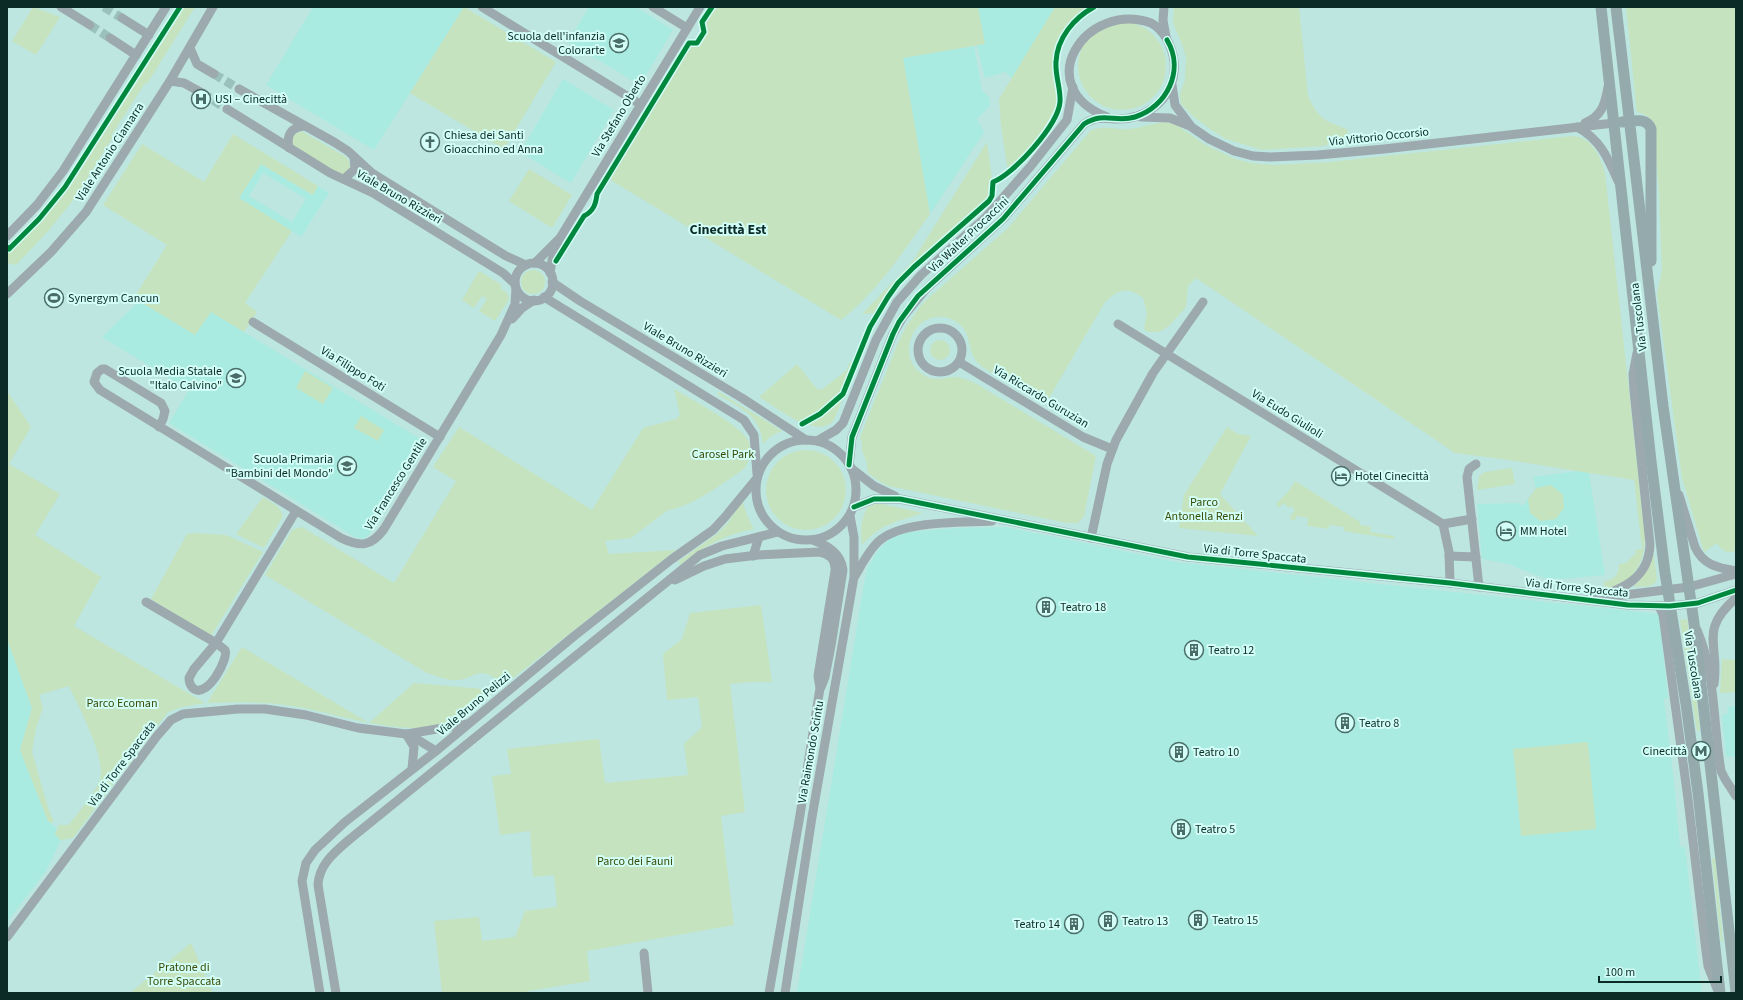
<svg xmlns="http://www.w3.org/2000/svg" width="1743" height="1000" viewBox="0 0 1743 1000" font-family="'Source Sans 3',sans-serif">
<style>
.built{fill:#a9ebe1;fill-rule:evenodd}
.green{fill:#c5e3bf}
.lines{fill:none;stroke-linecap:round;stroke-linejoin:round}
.minor-tunnel{stroke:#9ac1bb;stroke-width:9;stroke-dasharray:9 4.5;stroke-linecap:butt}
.minor{stroke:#9ca9ae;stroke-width:9}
.major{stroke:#95aaad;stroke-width:11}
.cycleway-casing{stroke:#d2fef7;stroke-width:8}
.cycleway{stroke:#00873e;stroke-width:5}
.labels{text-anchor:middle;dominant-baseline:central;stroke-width:4;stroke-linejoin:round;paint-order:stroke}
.poi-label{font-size:12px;fill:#0b2b27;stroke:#d2fef7;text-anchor:start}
.street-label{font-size:12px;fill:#0b2b27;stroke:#d2fef7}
.park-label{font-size:12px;fill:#3a4c07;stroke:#d2fef7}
.quarter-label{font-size:14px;font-weight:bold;fill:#0b2b27;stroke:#d2fef7}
</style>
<rect width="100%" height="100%" fill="#bee6e0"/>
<g class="built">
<path d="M 313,7 L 464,7 L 374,150 L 266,85 Z"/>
<path d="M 589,7 L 636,7 L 673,30 L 640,85 L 568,42 Z"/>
<path d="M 978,7 L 1055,7 L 1012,78 L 1005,72 L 985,78 L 977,45 L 985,44 Z"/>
<path d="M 974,46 L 982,91 L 989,97 L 990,106 L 977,119 L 984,132 L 930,214 L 903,58 Z"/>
<path d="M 563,79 L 614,110 L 571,183 L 520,152 Z"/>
<path d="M 261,164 L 312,195 L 318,186 L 329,193 L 301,237 L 238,198 ZM 263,173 L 306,199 L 292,222 L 249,196 Z"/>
<path d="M 139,301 L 195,334 L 211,312 L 427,443 L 368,536 L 363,539 L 355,537 L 169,423 L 189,390 L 102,337 Z"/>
<path d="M 1578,471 L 1589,473 L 1605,575 L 1563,579 L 1547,578 L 1535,575 L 1509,564 L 1482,559 L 1477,504 L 1518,503 L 1523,506 L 1536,488 L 1533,477 Z"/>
<path d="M 1006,527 L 1176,562 L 1659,614 L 1668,698 L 1664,699 L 1675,791 L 1680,847 L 1685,847 L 1702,993 L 797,993 L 864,583 L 868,567 L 878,550 L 889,539 L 910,532 L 957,528 Z"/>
<path d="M 7,639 L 32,708 L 20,750 L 48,821 L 57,829 L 55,834 L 61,840 L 46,871 L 7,922 Z"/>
<path d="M 1736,706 L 1736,756 L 1726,757 L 1722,715 L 1728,713 L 1727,707 Z"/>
</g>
<g class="green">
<path d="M 33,7 L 60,17 L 36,55 L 12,41 Z"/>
<path d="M 176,7 L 195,7 L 147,84 L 145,83 L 111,136 L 113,137 L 75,198 L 48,231 L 16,265 L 7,263 L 7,248 L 50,203 L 72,173 Z"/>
<path d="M 464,7 L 556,62 L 504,149 L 410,93 Z"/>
<path d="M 713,7 L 978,7 L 985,44 L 903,58 L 930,214 C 903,252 878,291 841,320 L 609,179 L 690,45 L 696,45 L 705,34 L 703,22 Z"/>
<path d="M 1055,7 L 1090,7 C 1065,20 1053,48 1056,74 C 1057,87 1062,98 1058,111 C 1051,130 1028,151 1014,166 L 1009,168 L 1007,166 L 1001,125 L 999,99 Z"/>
<path d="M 1174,7 L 1299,7 L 1308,96 C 1319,119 1323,120 1347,129 L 1348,136 L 1324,146 L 1262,150 L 1226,139 L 1210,129 L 1194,117 L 1181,104 L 1180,94 L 1185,80 L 1186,57 L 1182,44 L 1173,23 Z"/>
<path d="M 1626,7 L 1736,7 L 1736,551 C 1727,554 1722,551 1717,543 L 1704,552 L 1682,478 L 1657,294 L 1662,270 L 1659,192 L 1653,121 L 1644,114 L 1637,112 Z"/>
<circle cx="1122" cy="66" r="44"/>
<path d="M 1166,122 L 1175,124 L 1204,144 L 1235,159 L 1251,163 L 1273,165 L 1330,162 L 1572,136 C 1592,137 1600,156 1605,173 L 1645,537 C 1645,563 1632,586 1604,590 C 1592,592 1578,590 1566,589 L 1605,586 L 1604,582 C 1614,579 1619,576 1619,564 L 1626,563 L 1636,553 L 1635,550 L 1642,549 L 1634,480 L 1502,459 L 1455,453 L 1196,278 L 1188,286 L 1186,307 L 1169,326 L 1159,332 L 1147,332 L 1144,328 L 1147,313 L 1143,298 C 1128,286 1118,289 1105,302 L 1045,405 C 1029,395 1012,385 996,375 C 990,371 982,368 978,363 C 965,349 974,328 951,319 C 917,306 893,354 922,374 C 933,382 942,378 954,377 C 961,377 968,380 975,383 L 1096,456 L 1084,516 L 1078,523 L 1067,523 L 889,486 L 882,483 L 868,473 L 866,460 L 862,451 L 862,443 L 860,437 L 898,343 L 907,325 L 923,303 L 1008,228 L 1091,130 C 1106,125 1115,130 1129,129 C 1142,128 1153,123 1166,122 Z"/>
<path d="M 301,131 L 346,157 C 353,165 350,173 340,175 L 294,148 L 292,144 L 293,136 Z"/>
<path d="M 233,134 L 318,186 L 313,195 L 261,164 L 239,198 L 292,231 L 245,303 L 257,312 L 244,332 L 211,312 L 195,335 L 139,301 L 135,296 L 167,245 L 103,205 L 142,144 L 204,182 Z"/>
<path d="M 987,142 L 992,179 L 990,183 L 988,199 L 904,275 L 876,313 L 862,314 L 912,262 Z"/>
<path d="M 529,169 L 572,195 L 552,228 L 509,201 Z"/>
<circle cx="533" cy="282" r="12"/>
<path d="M 479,271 L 502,285 L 500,288 L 507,293 L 509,299 L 495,321 L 479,311 L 487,299 L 482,296 L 474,308 L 462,300 Z"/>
<circle cx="940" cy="350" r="10"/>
<path d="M 850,362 L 856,366 L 834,420 C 817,441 776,407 759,397 L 797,364 L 816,388 L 821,390 L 846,371 Z"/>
<path d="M 305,371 L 333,388 L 323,404 L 296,388 Z"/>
<path d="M 674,389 C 690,399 743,426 749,442 C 752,451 749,460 745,468 C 727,481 688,509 668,510 L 631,538 L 605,541 L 609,554 L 676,550 L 503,686 C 496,679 487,670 476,674 C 470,676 465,680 458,680 C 448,681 437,676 427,673 L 265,575 L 292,530 L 302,527 L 394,583 L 456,481 L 433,467 L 459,427 L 592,510 L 643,428 L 676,419 L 680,415 Z"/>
<path d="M 7,391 L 31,427 L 9,464 L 60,494 L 35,535 L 101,577 L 74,626 L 205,703 L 182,707 L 168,712 L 73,838 L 61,840 L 55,834 L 59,825 L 69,825 C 77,814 97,791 100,779 C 106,757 79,708 69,686 L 39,695 L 43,708 L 36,728 L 32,752 L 49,811 L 54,821 L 51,823 L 48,821 L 20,750 L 32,708 L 7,639 Z"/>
<path d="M 718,392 L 719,392 L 782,431 L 771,436 L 763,444 C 761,416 740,407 718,395 Z"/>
<path d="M 361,416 L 384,430 L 378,441 L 354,428 Z"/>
<path d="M 1227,427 L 1238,434 L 1251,436 L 1220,494 L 1258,536 L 1179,528 L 1184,495 Z"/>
<circle cx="806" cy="490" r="40"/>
<path d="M 1512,468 L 1515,484 L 1477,490 L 1479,476 L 1485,472 Z"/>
<path d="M 1295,481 L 1360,522 L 1360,525 L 1371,527 L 1370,532 L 1394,536 L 1393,539 L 1344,531 L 1344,527 L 1329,525 L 1329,529 L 1307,526 L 1308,518 L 1296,516 L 1295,521 L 1289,518 L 1295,510 L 1291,506 L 1289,508 L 1283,503 L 1279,508 L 1276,504 L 1288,492 Z"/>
<path d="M 1551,485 L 1563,495 L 1564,508 L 1556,519 L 1540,521 L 1530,513 L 1528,499 L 1536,488 Z"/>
<path d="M 263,497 C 271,503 284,507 282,518 L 264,548 L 236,534 Z"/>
<path d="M 742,501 L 749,520 L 754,529 C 726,534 704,546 681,564 L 679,564 L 679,561 L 717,534 L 728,523 Z"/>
<path d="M 875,504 L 882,504 L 923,513 C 897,522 881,523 862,545 C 861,530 860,522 867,508 Z"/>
<path d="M 193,533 L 226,535 L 263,552 L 211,636 L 151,599 L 187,534 Z"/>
<path d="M 1653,550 L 1657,580 C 1653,588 1642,586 1634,587 L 1634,586 L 1643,576 Z"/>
<path d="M 761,605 L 772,682 L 749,682 L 730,684 L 745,812 L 721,816 L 734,925 L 587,951 L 590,981 L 528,991 L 528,993 L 442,993 L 434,921 L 479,917 L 482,941 L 515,937 L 525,911 L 557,907 L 554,875 L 533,877 L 530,831 L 500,835 L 492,776 L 511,774 L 507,749 L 599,739 L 605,783 L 688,775 L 684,744 L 702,727 L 698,697 L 667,700 L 663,654 L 682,639 L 690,613 Z"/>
<path d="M 1687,619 L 1700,730 L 1697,731 L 1680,620 Z"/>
<path d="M 242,647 L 369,723 L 414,683 L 496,690 C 482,702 469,716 452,722 C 408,739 343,715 298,707 C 268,701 237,702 207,703 Z"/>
<path d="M 1722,659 L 1736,660 L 1736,692 L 1720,693 Z"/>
<path d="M 1588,742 L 1596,829 L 1521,836 L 1513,749 Z"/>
<path d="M 1712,858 L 1715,858 L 1723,942 L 1721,942 Z"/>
<path d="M 191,943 L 213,993 L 130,993 Z"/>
</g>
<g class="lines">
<g class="minor-tunnel">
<path d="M 104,7 L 122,18"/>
<path d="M 90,25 L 110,38"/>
<path d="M 214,74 L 239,89"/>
<path d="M 202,93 L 227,109"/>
</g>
<g class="minor">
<path d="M 61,7 L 90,25"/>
<path d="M 482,7 L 640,104"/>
<path d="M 653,7 L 687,28"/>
<path d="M 1164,7 L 1163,20 L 1166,37"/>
<path d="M 122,18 L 149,35"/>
<path d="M 110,38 L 136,55"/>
<path d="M 190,48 L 197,64 L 214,74"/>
<path d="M 170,81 L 184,83 L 202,93"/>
<path d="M 1172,85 L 1175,105 L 1190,125"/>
<path d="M 239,89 L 334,142 L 348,151 L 372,173 L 506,256 L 526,265"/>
<path d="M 227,109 L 330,173 L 373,193 L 503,273 L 515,284"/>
<path d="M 1141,117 L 1170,118 L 1190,126 L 1209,139 L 1234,151 L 1253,156 L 1270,157 L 1318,155 L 1384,149 L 1614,123"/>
<path d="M 1585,123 C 1602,116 1605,104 1608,87"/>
<path d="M 1577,127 C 1600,139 1608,158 1618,181"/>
<path d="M 289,148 C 286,135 291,127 305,126"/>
<path d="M 344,179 L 355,169 L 354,157"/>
<path d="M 7,236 L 37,205 L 63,171 L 166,7"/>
<path d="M 535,263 L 560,238 L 700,7"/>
<circle cx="534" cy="282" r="19"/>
<path d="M 550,273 L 552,260 L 558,243"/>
<path d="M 552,282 L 580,301 L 742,398 L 806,440"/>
<path d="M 7,294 L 51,252 L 86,212 L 170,81 L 213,7"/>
<path d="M 544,297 L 744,420 L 754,435 L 757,474"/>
<path d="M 512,319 L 522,308 L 534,300"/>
<path d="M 253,322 L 440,437"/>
<path d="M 1118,324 L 1443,524"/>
<circle cx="940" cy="350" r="22"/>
<path d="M 959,362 L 1083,437 L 1112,449"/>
<path d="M 159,427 L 163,419 L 165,411 L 161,403 L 105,369 L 102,369 L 97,373 L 94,382 L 100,390 L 341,538 C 360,547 371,547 384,529 L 501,335 L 515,304 L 516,288"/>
<circle cx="806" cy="490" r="50"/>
<path d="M 817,441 L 836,430 L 843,423 L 876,340 L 897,302 L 921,275 L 986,217 L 1030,167 L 1067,120 L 1073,87"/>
<path d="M 1476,464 L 1469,469 L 1467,477 L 1479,587"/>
<path d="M 849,465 L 852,437 L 893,334 L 903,317 L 926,289 L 1003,219 L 1084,124 C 1099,115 1103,119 1119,119 C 1131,119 1143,115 1153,108 C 1168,98 1176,79 1174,61 C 1172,46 1164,30 1151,23 C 1086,0 1029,86 1107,117"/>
<path d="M 851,468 L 874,486 L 895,496"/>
<path d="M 1679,495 L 1695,547 C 1703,565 1718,568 1736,571"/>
<path d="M 854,507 L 874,499 L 900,499 L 1188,557 L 1450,583 L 1628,605 L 1670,606 L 1698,603 L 1736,590"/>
<path d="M 1443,524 L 1449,552 L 1450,583"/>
<path d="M 1443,524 L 1472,519"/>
<path d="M 1091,538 L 1107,464 L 1116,440 L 1153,373 L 1203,302"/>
<path d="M 813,540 C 828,546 841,553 843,570 L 831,646 L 825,677 L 821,687"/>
<path d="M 753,556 L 759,537"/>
<path d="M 1449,556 L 1476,557"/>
<path d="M 855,576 C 862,564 869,550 879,541 C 903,520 960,523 992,521"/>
<path d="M 675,580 L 704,566 L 725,559 L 758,555 L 820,552 C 830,554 836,561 835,571 L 818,676 L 820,688 L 800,815 L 769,993"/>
<path d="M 1608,597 L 1689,587 L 1736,574"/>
<path d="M 1592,599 C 1621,589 1649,580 1650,544 L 1634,391 L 1633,374 L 1637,353"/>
<path d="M 146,602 L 216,643 L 296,511"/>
<path d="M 1659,606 L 1663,615 L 1688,799 L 1706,951 L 1708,966 L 1718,991"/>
<path d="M 1697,630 C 1716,674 1713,725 1721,771 L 1725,779 L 1736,796"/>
<path d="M 216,643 L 225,650 C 229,658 208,698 194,689 C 190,686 189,682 189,678 L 194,669 Z"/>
<path d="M 1714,684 C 1720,644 1698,631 1736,598"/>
<path d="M 406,734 L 414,747 L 412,769"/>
<path d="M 407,734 L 467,724"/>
<path d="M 7,937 L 157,736 L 171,720 L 183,714 L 238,709 L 265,709 L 306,715 L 358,728 L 406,734 L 415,738 L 436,751"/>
<path d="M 644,953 L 648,993"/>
<path d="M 320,993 L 302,881 L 306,863 L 315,850 L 345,822 L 436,751 L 573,637 L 672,559 L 713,530 L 725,517 L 757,478"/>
<path d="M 336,993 L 318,885 C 319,864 335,852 350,839 L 700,555 L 722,546 L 778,532"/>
<path d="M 785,993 L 812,817 L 854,577 L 854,537 L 850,516"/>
</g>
<g class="major">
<path d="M 1601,7 L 1651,461 L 1665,573 L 1686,704 L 1698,793 L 1720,993"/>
<path d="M 1616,7 L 1663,406 L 1694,623 L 1736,992"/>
<path d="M 1622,122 C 1633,121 1647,117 1651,129 L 1651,261"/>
</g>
<g class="cycleway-casing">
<g id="cycleway">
<path d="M 7,247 L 9,249 L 39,219 L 65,187 L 180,7"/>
<path d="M 556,261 L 584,216 C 594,211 596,203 597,194 L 689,43 L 697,43 L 704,32 L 702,22 L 712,7"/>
<path d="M 802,424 L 820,414 L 843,394 L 870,327 L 888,297 L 898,283 L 914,267 L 989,201 L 992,196 L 993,182 C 1014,174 1058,125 1060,102 C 1061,89 1055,76 1056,62 C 1057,38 1074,18 1094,7"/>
<path d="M 849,465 L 852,437 L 893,334 L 899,322 L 918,296 L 1003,219 L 1084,124 C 1104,111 1115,123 1135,117 C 1167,107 1185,70 1167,40"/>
<path d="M 854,507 L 874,499 L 900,499 L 1188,557 L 1450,583 L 1628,605 L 1670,606 L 1698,603 L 1736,590"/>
</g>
</g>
<use href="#cycleway" class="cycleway"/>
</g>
<defs>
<g id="school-ring" transform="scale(1)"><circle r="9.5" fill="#d2fef7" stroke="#4a6c68" stroke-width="1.5"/><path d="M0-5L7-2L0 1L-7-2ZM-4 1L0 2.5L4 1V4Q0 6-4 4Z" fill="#4a6c68"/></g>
<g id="hospital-ring" transform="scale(1)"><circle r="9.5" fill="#d2fef7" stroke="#4a6c68" stroke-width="1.5"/><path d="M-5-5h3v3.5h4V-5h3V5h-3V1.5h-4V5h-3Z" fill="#4a6c68"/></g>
<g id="church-ring" transform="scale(1)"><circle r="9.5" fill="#d2fef7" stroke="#4a6c68" stroke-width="1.5"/><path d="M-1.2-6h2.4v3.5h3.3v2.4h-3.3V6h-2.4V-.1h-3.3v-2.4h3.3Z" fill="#4a6c68"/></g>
<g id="stadium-ring" transform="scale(1)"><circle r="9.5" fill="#d2fef7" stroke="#4a6c68" stroke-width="1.5"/><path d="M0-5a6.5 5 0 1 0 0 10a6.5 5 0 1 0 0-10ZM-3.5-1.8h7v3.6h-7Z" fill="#4a6c68"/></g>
<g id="hotel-ring" transform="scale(1)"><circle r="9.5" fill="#d2fef7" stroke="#4a6c68" stroke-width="1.5"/><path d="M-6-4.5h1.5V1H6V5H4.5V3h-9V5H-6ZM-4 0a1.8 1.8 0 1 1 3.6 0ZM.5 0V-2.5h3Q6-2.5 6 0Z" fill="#4a6c68"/></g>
<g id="building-ring" transform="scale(1)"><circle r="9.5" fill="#d2fef7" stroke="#4a6c68" stroke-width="1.5"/><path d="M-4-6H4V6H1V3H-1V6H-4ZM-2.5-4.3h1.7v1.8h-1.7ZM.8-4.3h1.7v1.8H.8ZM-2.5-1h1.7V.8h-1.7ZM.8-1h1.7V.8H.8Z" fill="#4a6c68"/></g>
<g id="metro-ring" transform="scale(1)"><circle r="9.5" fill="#d2fef7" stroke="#4a6c68" stroke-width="1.5"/><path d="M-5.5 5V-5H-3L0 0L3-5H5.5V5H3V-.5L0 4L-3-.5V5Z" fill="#4a6c68"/></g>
</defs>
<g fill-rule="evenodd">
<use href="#school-ring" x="619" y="43"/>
<use href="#hospital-ring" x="201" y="99"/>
<use href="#church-ring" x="430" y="142"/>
<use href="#stadium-ring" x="54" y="298"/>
<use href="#school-ring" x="236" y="378"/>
<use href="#school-ring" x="347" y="466"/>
<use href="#hotel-ring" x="1341" y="476"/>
<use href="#hotel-ring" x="1506" y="531"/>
<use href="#building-ring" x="1046" y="607"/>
<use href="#building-ring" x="1194" y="650"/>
<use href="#building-ring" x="1345" y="723"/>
<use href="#metro-ring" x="1701" y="751"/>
<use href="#building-ring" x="1179" y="752"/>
<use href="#building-ring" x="1181" y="829"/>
<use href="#building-ring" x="1198" y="920"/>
<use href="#building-ring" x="1108" y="921"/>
<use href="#building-ring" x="1074" y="924"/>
</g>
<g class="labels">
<g class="poi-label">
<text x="605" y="36" text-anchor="end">Scuola dell'infanzia<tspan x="605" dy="14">Colorarte</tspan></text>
<text x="215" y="99">USI – Cinecittà</text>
<text x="444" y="135">Chiesa dei Santi<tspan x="444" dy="14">Gioacchino ed Anna</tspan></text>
<text x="68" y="298">Synergym Cancun</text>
<text x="222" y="371" text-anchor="end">Scuola Media Statale<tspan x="222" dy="14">"Italo Calvino"</tspan></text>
<text x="333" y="459" text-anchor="end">Scuola Primaria<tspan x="333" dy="14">"Bambini del Mondo"</tspan></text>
<text x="1355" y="476">Hotel Cinecittà</text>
<text x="1520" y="531">MM Hotel</text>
<text x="1060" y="607">Teatro 18</text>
<text x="1208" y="650">Teatro 12</text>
<text x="1359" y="723">Teatro 8</text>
<text x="1687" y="751" text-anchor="end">Cinecittà</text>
<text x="1193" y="752">Teatro 10</text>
<text x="1195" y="829">Teatro 5</text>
<text x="1212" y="920">Teatro 15</text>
<text x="1122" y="921">Teatro 13</text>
<text x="1060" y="924" text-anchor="end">Teatro 14</text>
</g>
<g class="street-label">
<text transform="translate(619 116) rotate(-59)">Via Stefano Oberto</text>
<text transform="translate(1379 137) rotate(-6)">Via Vittorio Occorsio</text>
<text transform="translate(110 152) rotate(-57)">Viale Antonio Ciamarra</text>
<text transform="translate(399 197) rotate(30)">Viale Bruno Rizzieri</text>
<text transform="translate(969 235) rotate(-43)">Via Walter Procaccini</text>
<text transform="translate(1639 317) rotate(-97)">Via Tuscolana</text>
<text transform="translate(685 350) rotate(31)">Viale Bruno Rizzieri</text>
<text transform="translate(353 369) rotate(32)">Via Filippo Foti</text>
<text transform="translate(1041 397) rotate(31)">Via Riccardo Guruzian</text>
<text transform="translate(1287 414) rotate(32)">Via Eudo Giulioli</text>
<text transform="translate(396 484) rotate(-58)">Via Francesco Gentile</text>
<text transform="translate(1255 554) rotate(6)">Via di Torre Spaccata</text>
<text transform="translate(1577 588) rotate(6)">Via di Torre Spaccata</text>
<text transform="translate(1693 665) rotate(81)">Via Tuscolana</text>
<text transform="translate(474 704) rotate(-40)">Viale Bruno Pelizzi</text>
<text transform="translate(811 752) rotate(-80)">Via Raimondo Scintu</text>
<text transform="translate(122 764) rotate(-53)">Via di Torre Spaccata</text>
</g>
<g class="park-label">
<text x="723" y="454">Carosel Park</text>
<text x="1204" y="502">Parco<tspan x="1204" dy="14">Antonella Renzi</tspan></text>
<text x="122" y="703">Parco Ecoman</text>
<text x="635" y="861">Parco dei Fauni</text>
<text x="184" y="967">Pratone di<tspan x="184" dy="14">Torre Spaccata</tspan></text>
</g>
<g class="quarter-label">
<text x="728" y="230">Cinecittà Est</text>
</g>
</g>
<rect width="1743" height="1000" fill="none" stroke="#0b2b27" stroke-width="16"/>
<path d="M1599 976v6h122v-6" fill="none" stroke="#0b2b27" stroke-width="2"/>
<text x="1605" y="976" font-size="12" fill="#0b2b27" stroke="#d2fef7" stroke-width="3" paint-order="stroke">100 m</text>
</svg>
